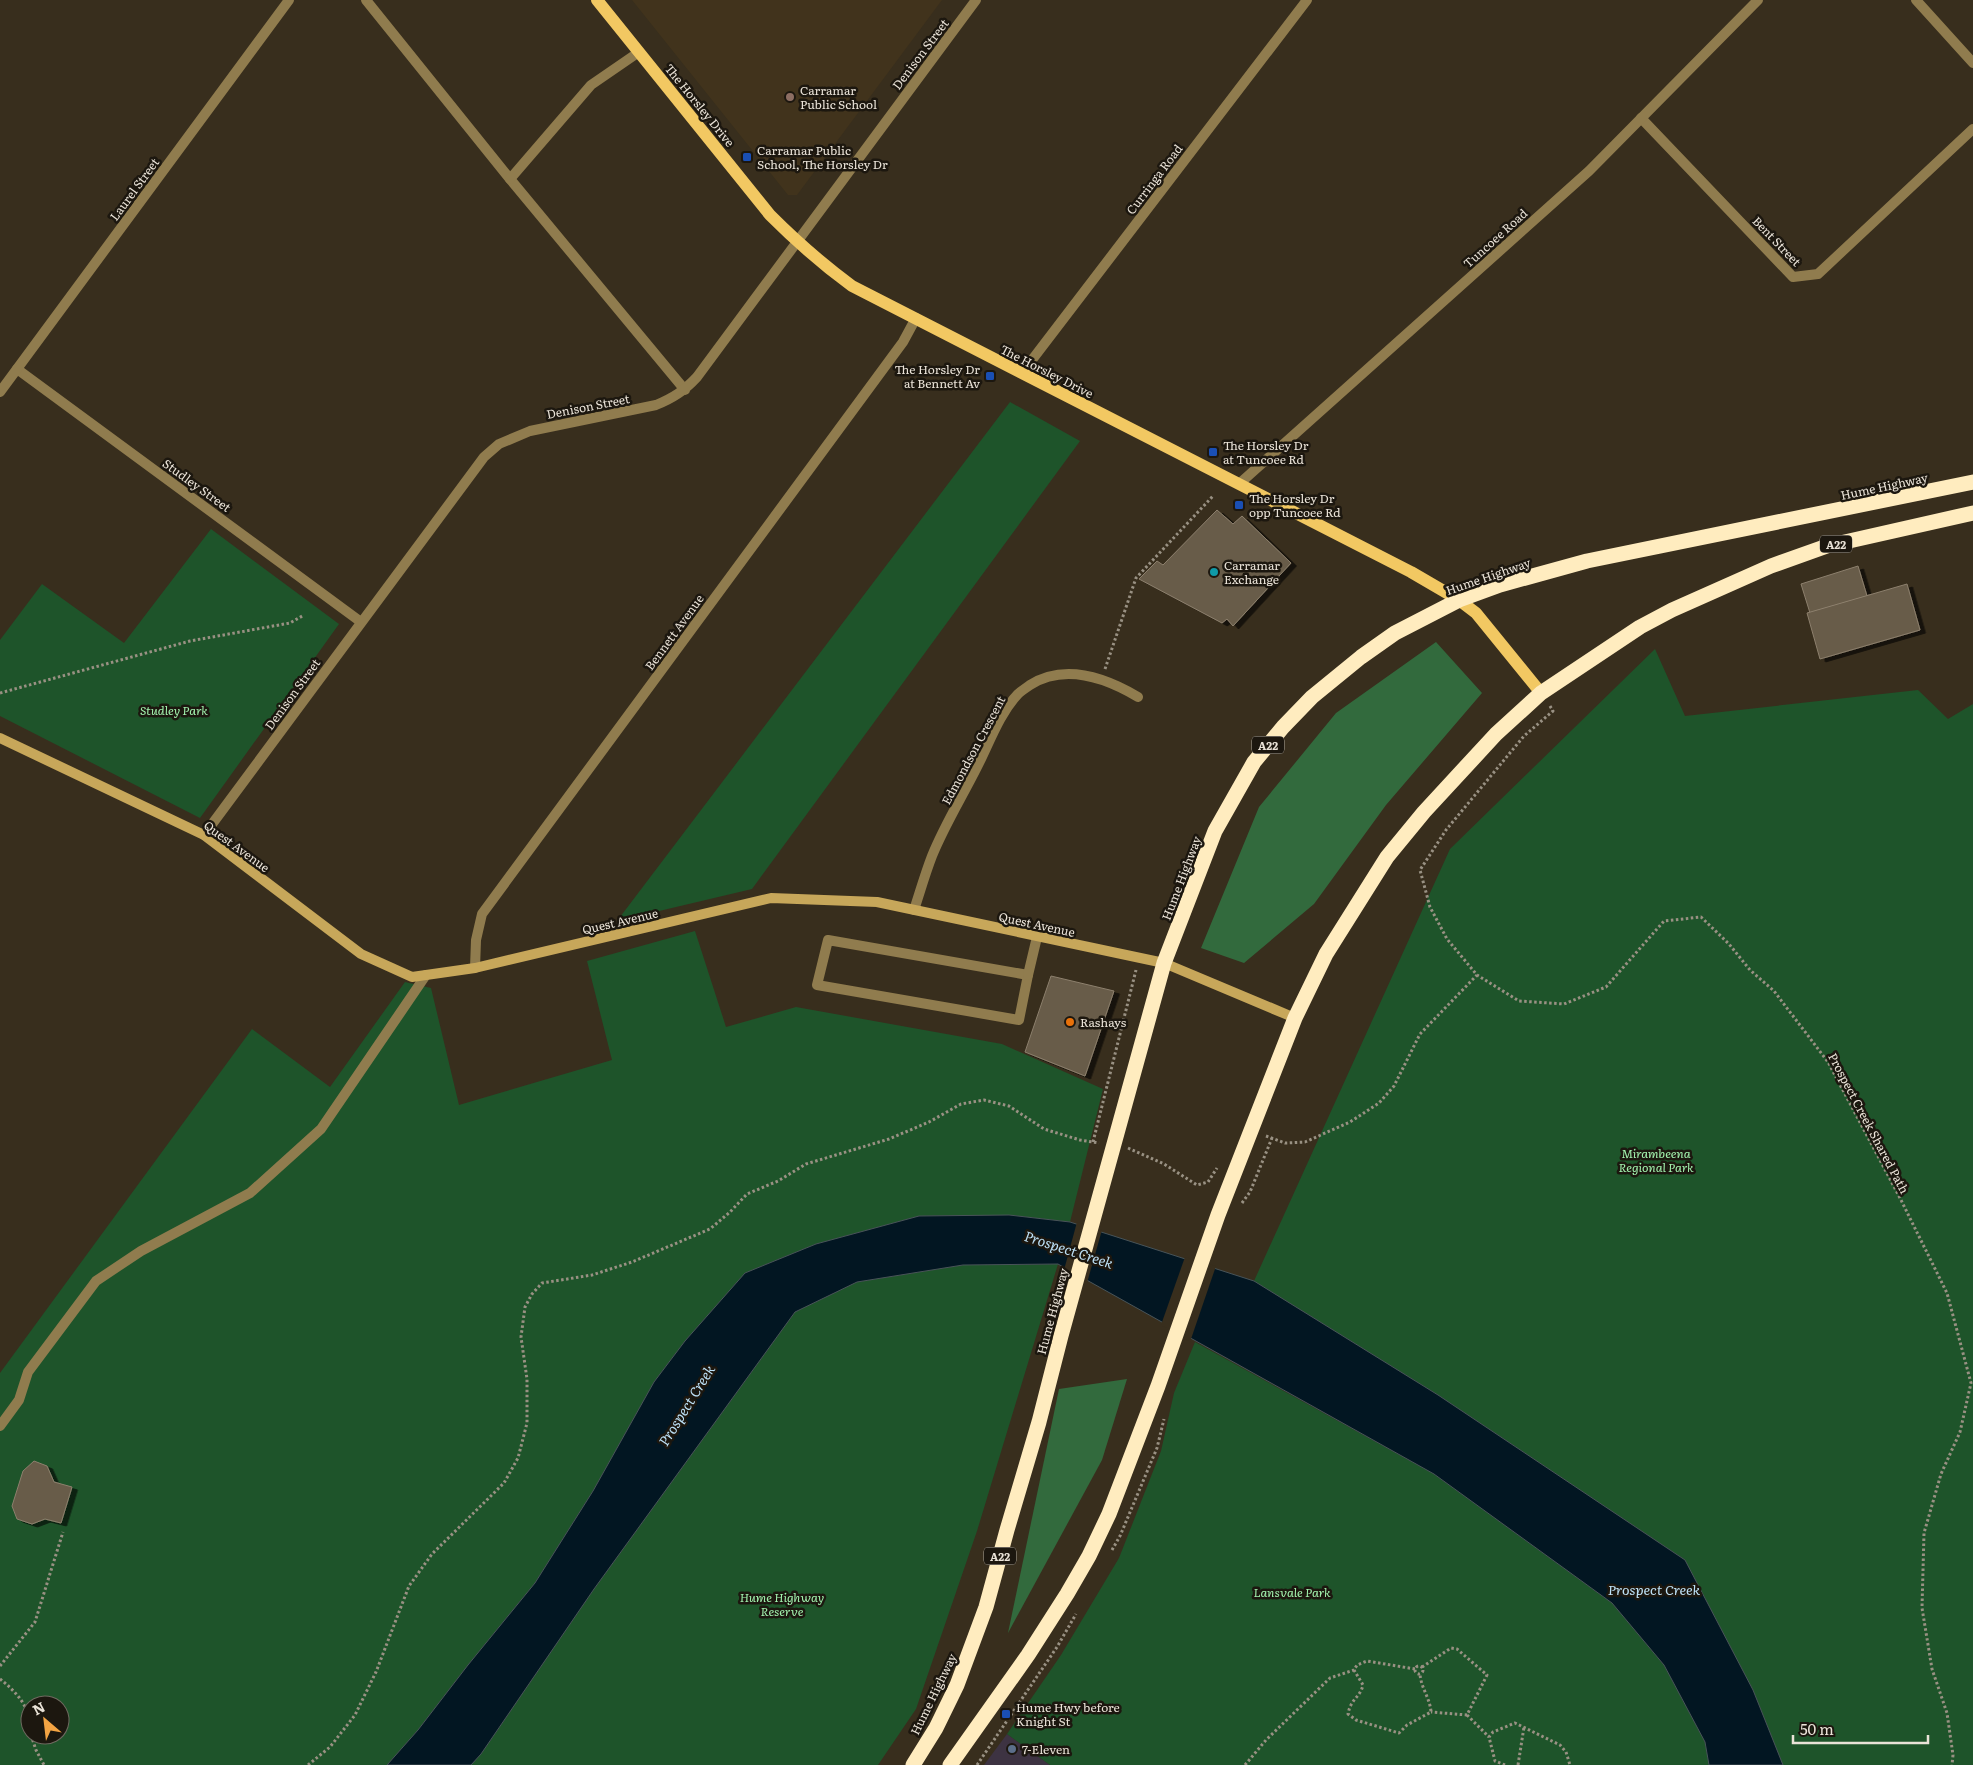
<svg xmlns="http://www.w3.org/2000/svg" width="1973" height="1765" viewBox="0 0 1973 1765" font-family="Literata,serif">
<style>
.commercial{fill:#3d3342}
.built{fill:#41331c}
.green{fill:#1e542a;fill-rule:evenodd}
.forest{fill:#326a3d}
.water{fill:#021622;stroke:#485459}
.pier{fill:#382e1d}
.building{fill:#675b49;stroke:#8d806d;filter:url(#shadow)}
.lines{fill:none;stroke-linecap:round;stroke-linejoin:round}
.path{stroke:#999183;stroke-width:3;stroke-dasharray:2.5 2.5;stroke-linecap:butt}
.lane{stroke:#907c4e;stroke-width:10}
.street{stroke:#907c4e;stroke-width:10}
.secondary{stroke:#c7a75a;stroke-width:10}
.primary{stroke:#f2c862;stroke-width:12}
.highway{stroke:#ffecbf;stroke-width:15}
.education-dot{fill:#8d6e63;stroke:#1c170f;stroke-width:2}
.transit-dot{fill:#1a4fb4;stroke:#1c170f;stroke-width:2}
.culture-dot{fill:#0f9aa8;stroke:#1c170f;stroke-width:2}
.food-dot{fill:#e8710a;stroke:#1c170f;stroke-width:2}
.service-dot{fill:#5c6f8a;stroke:#1c170f;stroke-width:2}
.labels{text-anchor:middle;dominant-baseline:central;stroke-width:5;stroke-linejoin:round;paint-order:stroke}
.shield{fill:#1c170f;stroke:#aca69c;stroke-width:1}
.shield-label{font-size:11px;font-weight:bold;fill:#eae3d8}
.street-label{font-size:12px;fill:#eae3d8;stroke:#1c170f}
.poi-label{font-size:12px;fill:#eae3d8;stroke:#1c170f;text-anchor:start}
.park-label{font-size:12px;font-style:italic;fill:#a3f4af;stroke:#1c170f}
.water-label{font-size:14px;font-style:italic;fill:#bee2f8;stroke:#1c170f}
</style>
<defs>
<filter id="shadow"><feDropShadow dx="5.5" dy="3" stdDeviation="0" flood-color="#0009"/></filter>
</defs>
<rect width="100%" height="100%" fill="#382e1d"/>
<path class="commercial" d="M 1007,1734 L 1050,1765 L 984,1765 Z"/>
<path class="built" d="M 632,0 L 942,0 L 797,195 L 788,195 Z"/>
<g class="green">
<path d="M 1010,402 L 1080,441 L 752,889 L 617,921 Z"/>
<path d="M 211,529 L 339,624 L 200,818 L 0,716 L 0,640 L 42,584 L 124,643 Z"/>
<path d="M 1655,649 L 1685,716 L 1918,690 L 1948,719 L 1973,704 L 1973,1765 L 1783,1765 L 1753,1690 L 1685,1560 L 1438,1395 L 1254,1281 L 1450,849 Z"/>
<path d="M 695,931 L 726,1027 L 796,1007 L 1002,1044 L 1103,1089 L 1070,1222 L 1009,1215 L 919,1216 L 816,1244 L 745,1273 L 685,1341 L 654,1382 L 593,1491 L 535,1583 L 468,1665 L 418,1730 L 387,1765 L 0,1765 L 0,1373 L 252,1029 L 330,1087 L 405,982 L 431,988 L 459,1105 L 612,1060 L 587,961 ZM 30,1705 L 60,1705 L 60,1735 L 30,1735 Z"/>
<path d="M 1058,1264 L 977,1531 L 916,1709 L 878,1765 L 471,1765 L 481,1754 L 594,1589 L 795,1312 L 857,1282 L 963,1265 Z"/>
<path d="M 1195,1342 L 1434,1474 L 1612,1603 L 1664,1665 L 1705,1742 L 1709,1765 L 1050,1765 L 1007,1734 L 1061,1655 L 1119,1558 L 1161,1451 L 1174,1393 Z"/>
</g>
<g class="forest">
<path d="M 1436,642 L 1482,693 L 1386,805 L 1314,904 L 1244,963 L 1201,948 L 1259,807 L 1336,713 Z"/>
<path d="M 1127,1379 L 1102,1460 L 1008,1633 L 1059,1389 Z"/>
</g>
<path class="water" d="M 1009,1215 L 1070,1222 L 1254,1281 L 1438,1395 L 1685,1560 L 1753,1690 L 1783,1765 L 1709,1765 L 1705,1742 L 1664,1665 L 1612,1603 L 1434,1474 L 1058,1264 L 963,1265 L 857,1282 L 795,1312 L 594,1589 L 481,1754 L 471,1765 L 387,1765 L 418,1730 L 468,1665 L 535,1583 L 593,1491 L 654,1382 L 685,1341 L 745,1273 L 816,1244 L 919,1216 Z"/>
<g class="pier">
<path d="M 1077,1222 L 1102,1230 L 1087,1283 L 1064,1270 Z"/>
<path d="M 1185,1257 L 1216,1266 L 1190,1342 L 1161,1325 Z"/>
</g>
<g class="building">
<path d="M 1217,510 L 1233,524 L 1242,516 L 1291,563 L 1233,626 L 1227,619 L 1222,623 L 1139,579 L 1157,561 L 1163,565 Z"/>
<path d="M 1858,566 L 1867,596 L 1810,613 L 1801,584 Z"/>
<path d="M 1907,584 L 1920,630 L 1820,659 L 1807,613 Z"/>
<path d="M 1051,976 L 1114,991 L 1085,1076 L 1025,1052 Z"/>
<path d="M 34,1461 L 47,1466 L 54,1482 L 72,1487 L 61,1523 L 45,1519 L 32,1524 L 17,1519 L 12,1506 L 23,1471 Z"/>
</g>
<g class="lines">
<g class="path">
<path d="M 1105,669 L 1136,578 L 1213,496"/>
<path d="M 0,693 L 190,641 L 290,623 L 304,615"/>
<path d="M 1550,706 L 1553,711 L 1524,736 L 1446,830 L 1420,870 L 1430,907 L 1447,939 L 1477,975 L 1519,1001 L 1564,1004 L 1606,987 L 1664,921 L 1701,917 L 1729,944 L 1750,970 L 1774,991 L 1828,1062 L 1900,1198 L 1947,1293 L 1971,1383 L 1960,1432 L 1941,1474 L 1924,1533 L 1922,1608 L 1932,1669 L 1947,1713 L 1953,1755 L 1952,1765"/>
<path d="M 1266,1136 L 1285,1143 L 1305,1142 L 1350,1122 L 1379,1103 L 1394,1086 L 1420,1034 L 1477,975"/>
<path d="M 1093,1142 L 1136,970"/>
<path d="M 1128,1148 L 1164,1164 L 1197,1185 L 1208,1182 L 1217,1168"/>
<path d="M 1242,1203 L 1250,1192 L 1272,1138"/>
<path d="M 1112,1550 L 1120,1536 L 1157,1448 L 1164,1419"/>
<circle cx="1419" cy="1670" r="4"/>
<path d="M 0,1666 L 35,1622 L 63,1532"/>
<path d="M 1422,1667 L 1451,1648 L 1457,1649 L 1487,1675 L 1467,1715 L 1431,1712"/>
<path d="M 1415,1669 L 1367,1661 L 1357,1665 L 1354,1670 L 1363,1685 C 1360,1698 1351,1698 1348,1714 L 1356,1720 L 1399,1733 L 1407,1725 L 1431,1712 C 1430,1698 1421,1688 1420,1674"/>
<path d="M 0,1679 C 15,1691 28,1704 30,1724"/>
<path d="M 1467,1715 L 1489,1737"/>
<path d="M 31,1735 L 36,1750 L 44,1765"/>
<path d="M 308,1765 L 330,1747 L 355,1715 L 376,1672 L 409,1586 L 432,1554 L 504,1483 L 518,1458 L 527,1423 L 527,1379 L 521,1337 L 525,1307 L 532,1294 L 542,1283 L 592,1275 L 632,1262 L 710,1229 L 730,1212 L 747,1194 L 778,1181 L 806,1164 L 889,1139 L 929,1122 L 961,1104 L 984,1100 L 1009,1106 L 1044,1129 L 1080,1140 L 1099,1143"/>
<path d="M 977,1765 L 1057,1647 L 1076,1614"/>
<path d="M 1245,1765 L 1266,1740 L 1330,1678 L 1354,1670"/>
<path d="M 1505,1765 L 1495,1761 L 1489,1737 L 1493,1732 L 1515,1723 L 1560,1745 L 1566,1752 L 1570,1765"/>
<path d="M 1518,1765 L 1524,1727"/>
</g>
<g class="lane">
<path d="M 366,0 L 510,179 L 685,390"/>
<path d="M 510,179 L 591,85 L 639,52"/>
<path d="M 828,940 L 1028,975 L 1019,1020 L 817,985 Z"/>
<path d="M 1028,975 L 1037,937"/>
<path d="M 0,1426 L 19,1400 L 28,1372 L 96,1281 L 141,1251 L 250,1193 L 321,1129 L 426,975"/>
</g>
<g class="street">
<path d="M 1916,0 L 1973,63"/>
<path d="M 1641,118 L 1793,277 L 1818,274 L 1973,129"/>
<path d="M 17,369 L 361,622"/>
<path d="M 1022,373 L 1307,0"/>
<path d="M 0,392 L 289,0"/>
<path d="M 1239,484 L 1589,171 L 1758,0"/>
<path d="M 204,835 L 484,457 L 499,444 L 530,431 L 656,405 C 673,398 684,391 697,377 L 976,0"/>
<path d="M 914,910 C 920,892 925,874 932,856 C 944,826 962,797 977,767 C 989,744 999,714 1018,694 C 1021,691 1026,688 1030,685 C 1065,663 1106,678 1138,697"/>
<path d="M 475,968 L 476,940 L 482,914 L 903,342 L 916,318"/>
</g>
<path class="secondary" d="M 0,738 L 204,835 L 361,954 L 412,977 L 475,968 L 771,898 L 877,902 L 1164,963 L 1295,1018"/>
<path class="primary" d="M 597,0 L 770,215 C 796,241 822,264 852,286 L 1411,572 L 1459,600 L 1476,613 L 1541,693"/>
<g class="highway">
<path d="M 913,1765 L 936,1728 L 957,1685 L 986,1607 L 1007,1530 L 1039,1422 L 1061,1336 L 1164,963 L 1215,831 L 1254,762 L 1283,727 L 1312,697 L 1361,657 L 1395,633 L 1459,600 L 1500,585 L 1587,561 L 1973,482"/>
<path d="M 950,1765 L 1028,1655 L 1067,1594 L 1089,1556 L 1109,1514 L 1158,1386 L 1218,1215 L 1295,1018 L 1326,954 L 1387,857 L 1424,812 L 1496,734 L 1541,693 L 1640,627 L 1672,610 L 1771,566 L 1827,546 L 1973,513"/>
</g>
</g>
<circle class="education-dot" cx="790" cy="97" r="5"/>
<g class="transit-dot">
<rect x="742" y="152" width="10" height="10" rx="2.5"/>
<rect x="985" y="371" width="10" height="10" rx="2.5"/>
<rect x="1208" y="447" width="10" height="10" rx="2.5"/>
<rect x="1234" y="500" width="10" height="10" rx="2.5"/>
<rect x="1001" y="1709" width="10" height="10" rx="2.5"/>
</g>
<circle class="culture-dot" cx="1214" cy="572" r="5"/>
<circle class="food-dot" cx="1070" cy="1022" r="5"/>
<circle class="service-dot" cx="1012" cy="1749" r="5"/>
<g class="labels">
<g class="shield">
<rect x="1820" y="535.5" width="32" height="17" rx="4"/>
<rect x="1252" y="736.5" width="32" height="17" rx="4"/>
<rect x="984" y="1547.5" width="32" height="17" rx="4"/>
</g>
<g class="shield-label">
<text x="1836" y="544">A22</text>
<text x="1268" y="745">A22</text>
<text x="1000" y="1556">A22</text>
</g>
<g class="street-label">
<text transform="translate(920 54) rotate(-53)">Denison Street</text>
<text transform="translate(700 105) rotate(51)">The Horsley Drive</text>
<text transform="translate(1154 179) rotate(-53)">Curringa Road</text>
<text transform="translate(134 189) rotate(-54)">Laurel Street</text>
<text transform="translate(1495 238) rotate(-42)">Tuncoee Road</text>
<text transform="translate(1777 241) rotate(46)">Bent Street</text>
<text transform="translate(1047 371) rotate(27)">The Horsley Drive</text>
<text transform="translate(588 406) rotate(-11)">Denison Street</text>
<text transform="translate(197 485) rotate(36)">Studley Street</text>
<text transform="translate(1884 486) rotate(-12)">Hume Highway</text>
<text transform="translate(1488 576) rotate(-19)">Hume Highway</text>
<text transform="translate(674 632) rotate(-54)">Bennett Avenue</text>
<text transform="translate(292 694) rotate(-54)">Denison Street</text>
<text transform="translate(973 750) rotate(-62)">Edmondson Crescent</text>
<text transform="translate(237 846) rotate(36)">Quest Avenue</text>
<text transform="translate(1181 878) rotate(-69)">Hume Highway</text>
<text transform="translate(620 921) rotate(-13)">Quest Avenue</text>
<text transform="translate(1037 924) rotate(12)">Quest Avenue</text>
<text transform="translate(1869 1123) rotate(62)">Prospect Creek Shared Path</text>
<text transform="translate(1052 1311) rotate(-75)">Hume Highway</text>
<text transform="translate(933 1694) rotate(-64)">Hume Highway</text>
</g>
<g class="poi-label">
<text x="800" y="90">Carramar<tspan x="800" dy="14">Public School</tspan></text>
<text x="757" y="150">Carramar Public<tspan x="757" dy="14">School, The Horsley Dr</tspan></text>
<text x="980" y="369" text-anchor="end">The Horsley Dr<tspan x="980" dy="14">at Bennett Av</tspan></text>
<text x="1223" y="445">The Horsley Dr<tspan x="1223" dy="14">at Tuncoee Rd</tspan></text>
<text x="1249" y="498">The Horsley Dr<tspan x="1249" dy="14">opp Tuncoee Rd</tspan></text>
<text x="1224" y="565">Carramar<tspan x="1224" dy="14">Exchange</tspan></text>
<text x="1080" y="1022">Rashays</text>
<text x="1016" y="1707">Hume Hwy before<tspan x="1016" dy="14">Knight St</tspan></text>
<text x="1022" y="1749">7-Eleven</text>
</g>
<g class="park-label">
<text x="174" y="710">Studley Park</text>
<text x="1656" y="1153">Mirambeena<tspan x="1656" dy="14">Regional Park</tspan></text>
<text x="1292" y="1592">Lansvale Park</text>
<text x="782" y="1597">Hume Highway<tspan x="782" dy="14">Reserve</tspan></text>
</g>
<g class="water-label">
<text transform="translate(1069 1249) rotate(18)">Prospect Creek</text>
<text transform="translate(686 1405) rotate(-58)">Prospect Creek</text>
<text x="1654" y="1589">Prospect Creek</text>
</g>
</g>
<g transform="translate(45 1720) rotate(332)"><circle r="24" fill="#1c170f" stroke="#6e695f"/>
<path d="M0-4L9 19L0 12L-9 19Z" fill="#f3a443"/>
<text y="-8" font-size="14" font-weight="bold" text-anchor="middle" fill="#eae3d8">N</text>
</g>
<path d="M1793 1735v8h135v-8" fill="none" stroke="#eae3d8" stroke-width="2.5"/>
<text x="1800" y="1735" font-size="15" fill="#eae3d8" stroke="#1c170f" stroke-width="4" paint-order="stroke">50 m</text>
</svg>
